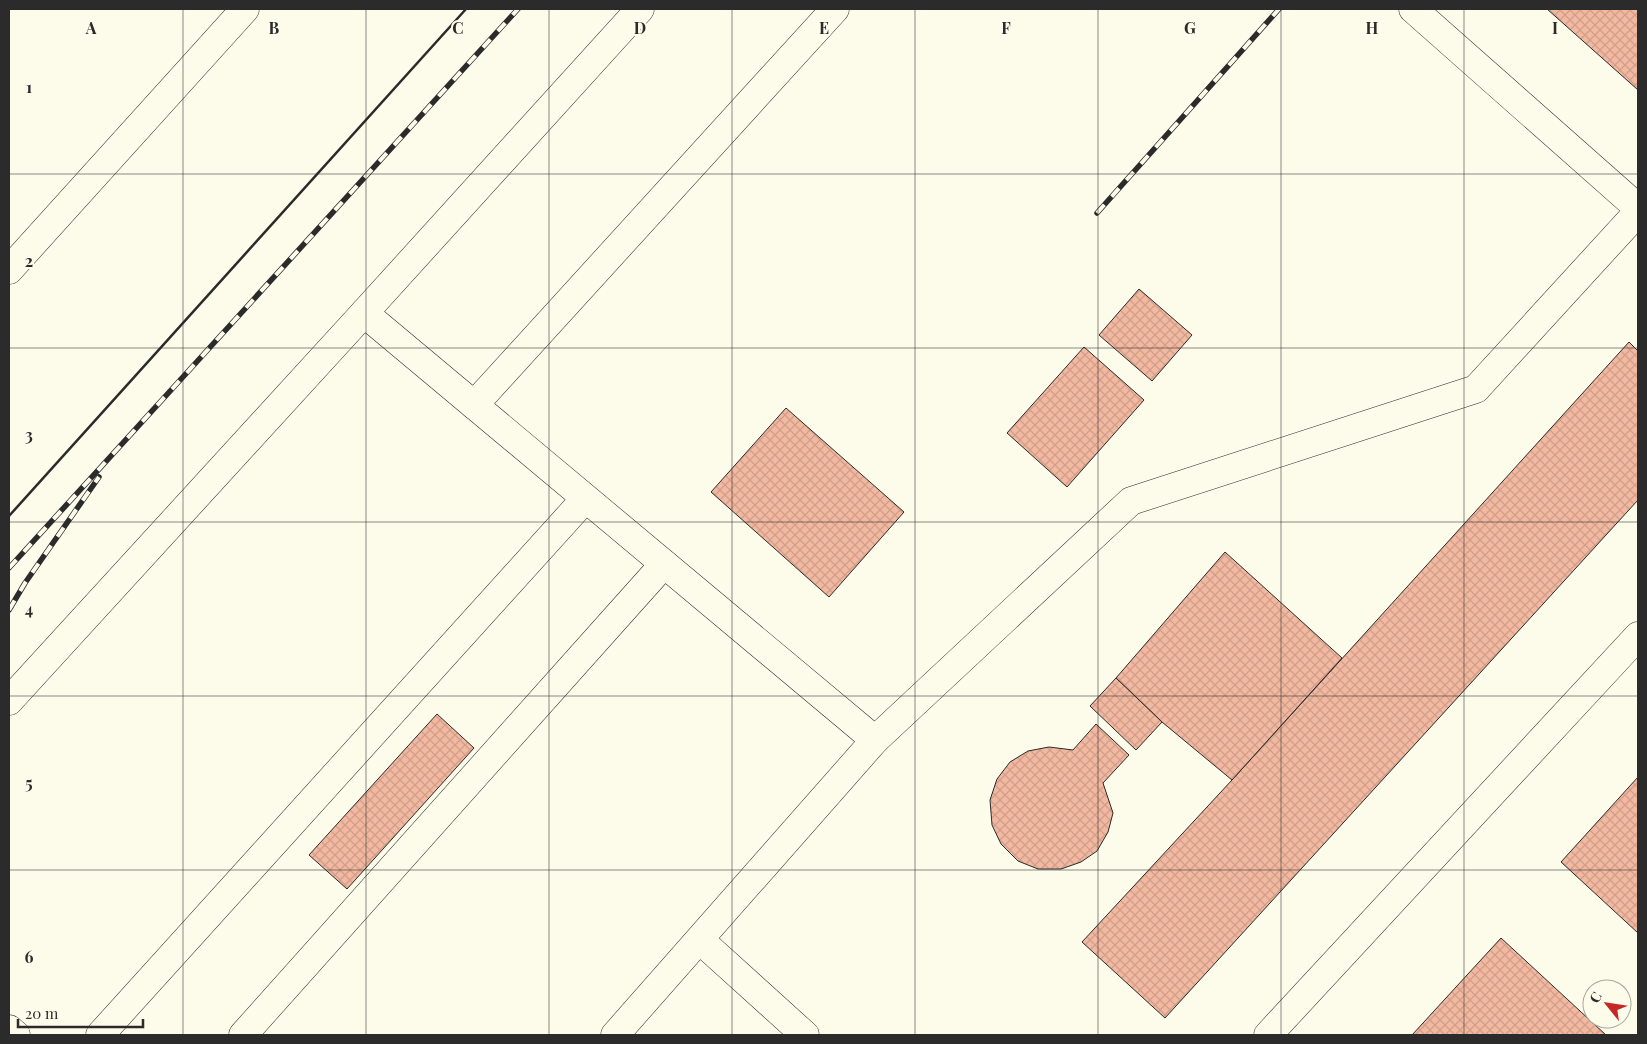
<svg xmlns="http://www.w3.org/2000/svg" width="1647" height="1044" viewBox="0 0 1647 1044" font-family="'Playfair Display',serif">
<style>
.building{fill:url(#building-cross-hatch);stroke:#2b2b2b}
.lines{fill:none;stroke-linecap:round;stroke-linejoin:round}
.minor-casing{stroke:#2b2b2b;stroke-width:29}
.minor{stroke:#fdfbea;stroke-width:28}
.rail-casing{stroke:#2b2b2b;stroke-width:5.5}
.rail{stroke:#fdfbea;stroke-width:4;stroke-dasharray:11;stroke-linecap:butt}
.wall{stroke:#2b2b2b;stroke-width:2.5}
.grid{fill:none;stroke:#2b2b2b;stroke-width:1;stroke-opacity:0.55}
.grid-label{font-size:16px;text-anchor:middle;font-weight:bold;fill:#2b2b2b;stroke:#fdfbea;stroke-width:4;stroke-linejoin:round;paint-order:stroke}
</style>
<defs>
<pattern id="building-cross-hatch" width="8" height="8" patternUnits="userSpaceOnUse" patternTransform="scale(1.25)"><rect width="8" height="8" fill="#f2b8a0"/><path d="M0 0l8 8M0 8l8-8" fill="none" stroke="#d09e8a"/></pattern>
</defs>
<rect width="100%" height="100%" fill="#fdfbea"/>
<g class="building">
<path d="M 1547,9 L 1638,9 L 1638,90 Z"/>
<path d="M 1139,289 L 1192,335 L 1152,381 L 1099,335 Z"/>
<path d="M 1629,342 L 1638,351 L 1638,500 L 1165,1018 L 1082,942 L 1232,780 Z"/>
<path d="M 1084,347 L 1144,400 L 1067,487 L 1007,433 Z"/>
<path d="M 786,408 L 904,512 L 829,597 L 711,492 Z"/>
<path d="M 1225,552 L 1342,658 L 1232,780 L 1162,722 L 1116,678 Z"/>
<path d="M 1116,678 L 1162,722 L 1136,750 L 1090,706 Z"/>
<path d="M 437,714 L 474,748 L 347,889 L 309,855 Z"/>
<path d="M 1096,724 L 1129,755 L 1103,783 L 1113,813 L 1108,832 L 1097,851 L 1081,862 L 1061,869 L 1038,869 L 1018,861 L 1001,844 L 992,825 L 990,800 L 997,779 L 1010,762 L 1028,751 L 1049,747 L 1073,750 Z"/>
<path d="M 1638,777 L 1638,933 L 1561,862 Z"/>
<path d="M 1501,938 L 1606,1035 L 1412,1035 Z"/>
</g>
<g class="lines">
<g class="minor-casing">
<g id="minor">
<path d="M 1413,9 L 1638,208"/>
<path d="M 9,270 L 245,9"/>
<path d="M 364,313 L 875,740"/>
<path d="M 474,405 L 835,9"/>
<path d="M 9,701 L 364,313 L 640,9"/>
<path d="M 700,940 L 805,1035"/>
<path d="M 9,1029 L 16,1035"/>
<path d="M 100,1035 L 585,499"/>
<path d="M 243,1035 L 664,564"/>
<path d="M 615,1035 L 875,740 L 1131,501 L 1476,389 L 1638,212"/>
<path d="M 1268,1035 L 1638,636"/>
</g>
</g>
<use href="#minor" class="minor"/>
<g class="rail-casing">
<g id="rail">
<path d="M 1097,213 L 1279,9"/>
<path d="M 9,568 L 518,9"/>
<path d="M 9,610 L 25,583 L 99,477"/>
</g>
</g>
<use href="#rail" class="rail"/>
<path class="wall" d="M 9,516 L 466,9"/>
</g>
<path class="grid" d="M 183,9 L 183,1035M 366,9 L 366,1035M 549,9 L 549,1035M 732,9 L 732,1035M 915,9 L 915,1035M 1098,9 L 1098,1035M 1281,9 L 1281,1035M 1464,9 L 1464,1035M 9,174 L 1638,174M 9,348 L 1638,348M 9,522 L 1638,522M 9,696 L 1638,696M 9,870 L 1638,870"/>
<g class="grid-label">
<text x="91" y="34">A</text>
<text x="274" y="34">B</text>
<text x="458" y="34">C</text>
<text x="640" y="34">D</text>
<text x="824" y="34">E</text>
<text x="1006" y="34">F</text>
<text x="1190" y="34">G</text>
<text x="1372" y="34">H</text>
<text x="1555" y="34">I</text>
<text x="29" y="93">1</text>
<text x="29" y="267">2</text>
<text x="29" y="441">3</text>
<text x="29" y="615">4</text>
<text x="29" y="789">5</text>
<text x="29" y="963">6</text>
</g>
<rect width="1647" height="1044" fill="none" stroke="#2b2b2b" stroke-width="20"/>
<g transform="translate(1607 1004) rotate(300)"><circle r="24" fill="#fdfbea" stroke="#a9a89e"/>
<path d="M0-4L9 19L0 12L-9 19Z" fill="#c62828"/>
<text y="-8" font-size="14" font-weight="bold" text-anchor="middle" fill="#2b2b2b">С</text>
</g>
<path d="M18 1019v8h125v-8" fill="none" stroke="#2b2b2b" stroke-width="2.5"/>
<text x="25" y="1019" font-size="15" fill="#2b2b2b" stroke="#fdfbea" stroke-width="4" paint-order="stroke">20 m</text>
</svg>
